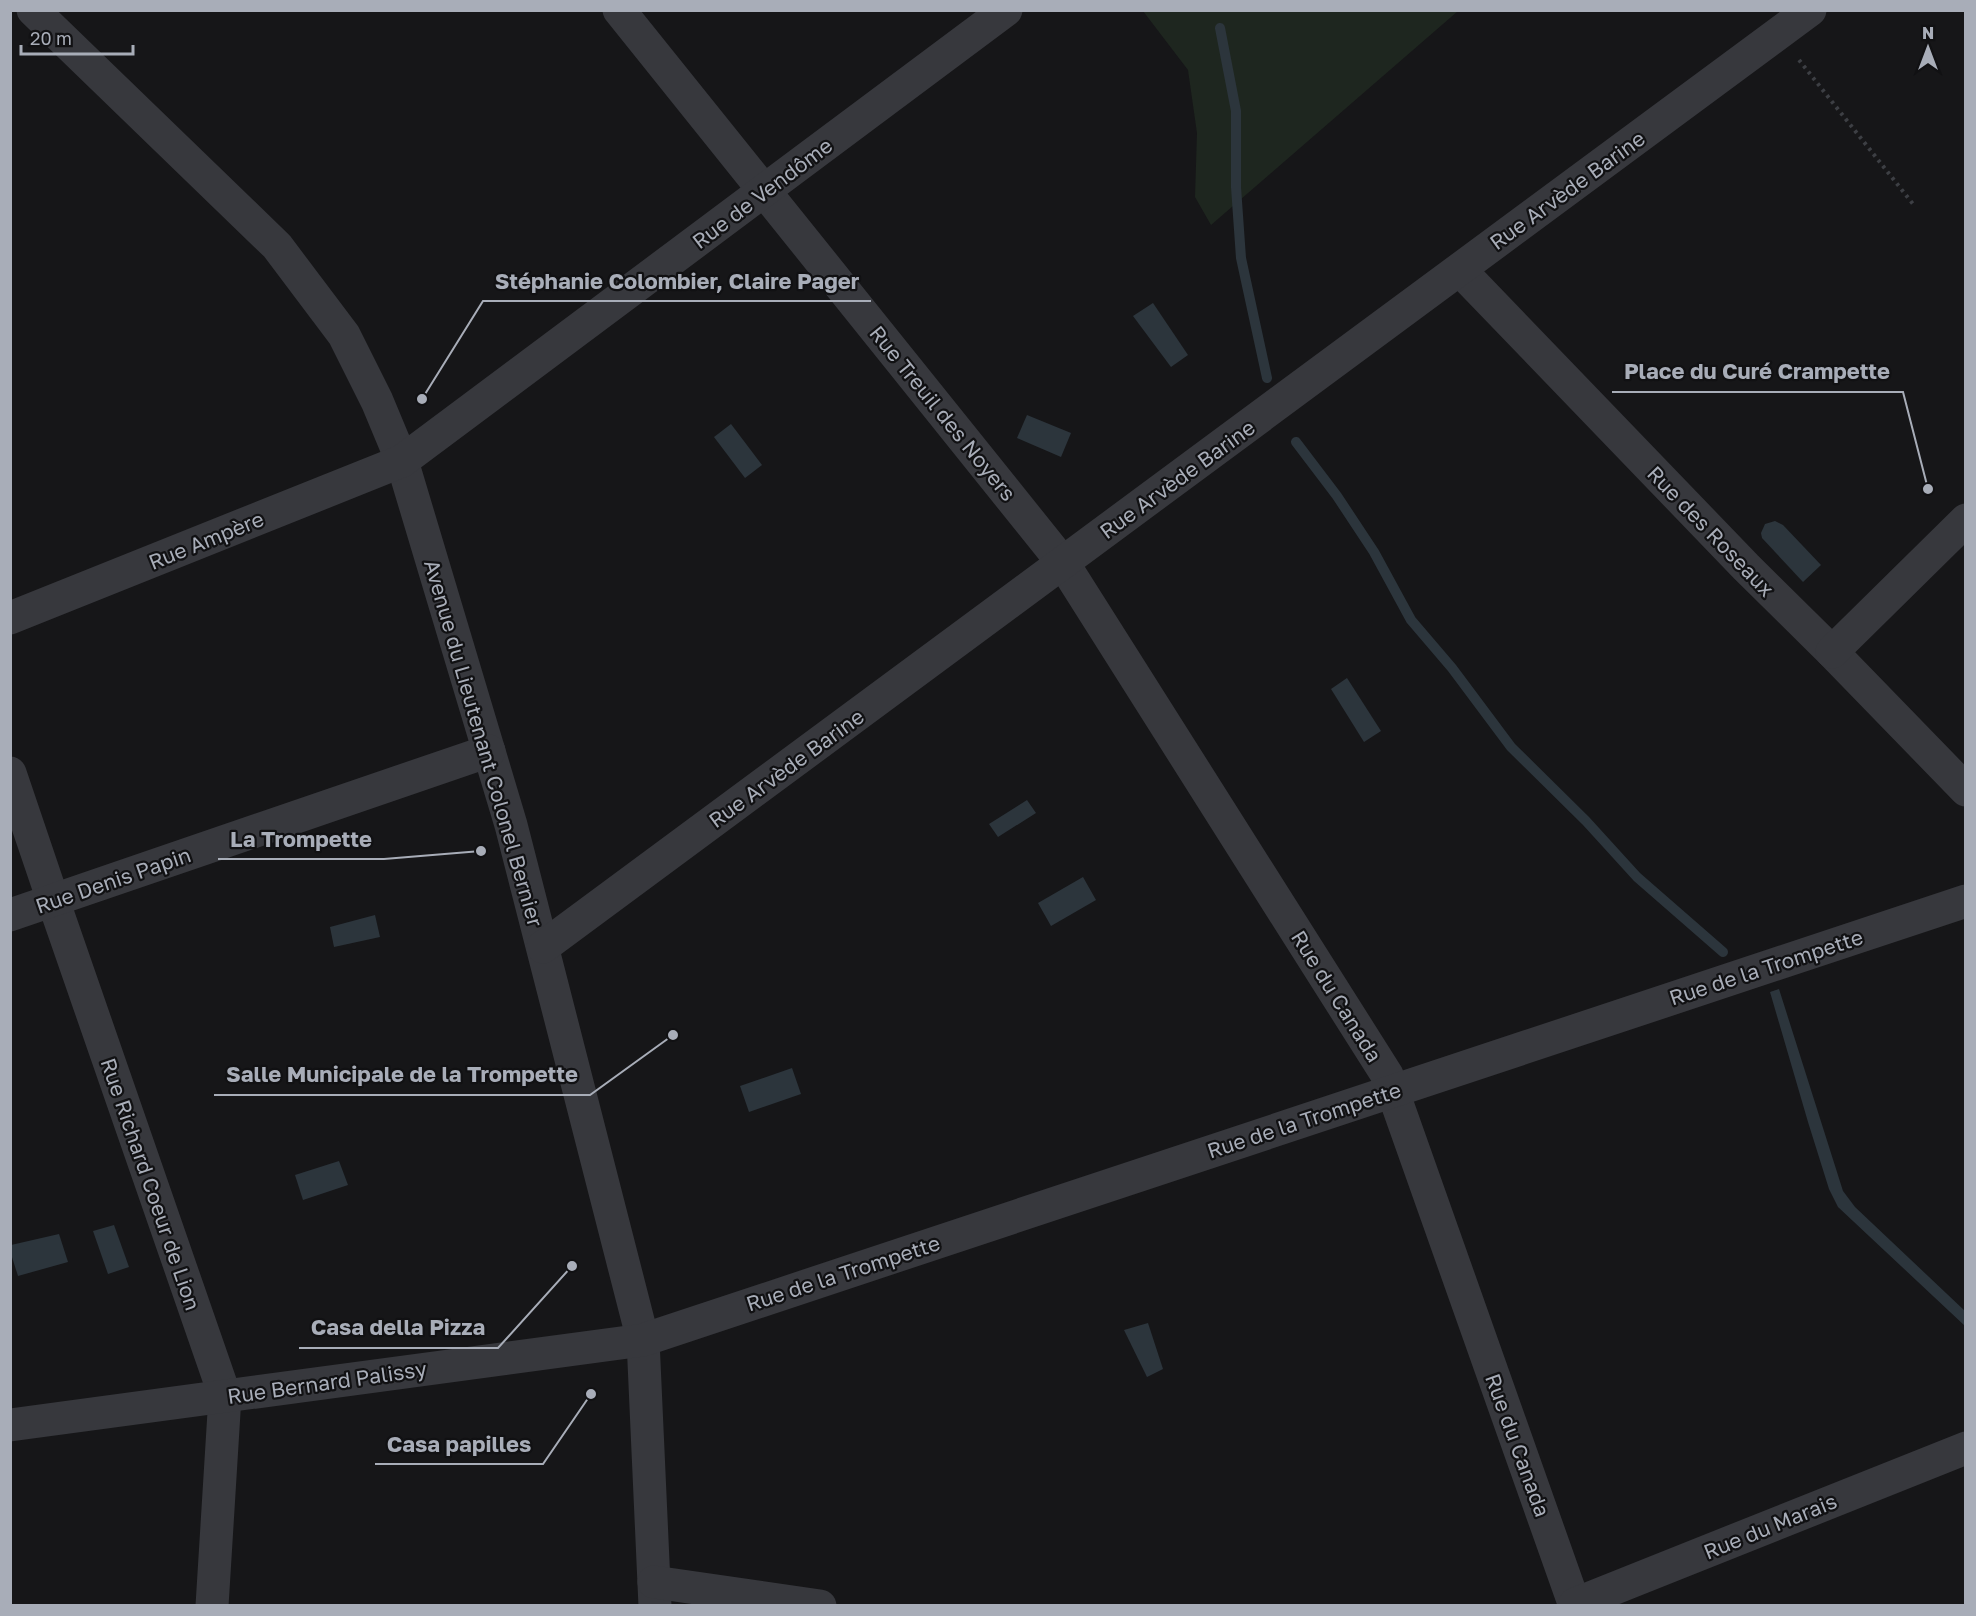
<svg xmlns="http://www.w3.org/2000/svg" width="1976" height="1616" viewBox="0 0 1976 1616" font-family="'Golos Text',sans-serif">
<style>
.green{fill:#1e261f}
.water{fill:#2c353c}
.lines{fill:none;stroke-linecap:round;stroke-linejoin:round}
.stream{stroke:#2c353c;stroke-width:10}
.path{stroke:#3d3f44;stroke-width:4;stroke-dasharray:3 4.5;stroke-linecap:butt}
.minor{stroke:#37383d;stroke-width:33}
.labels{text-anchor:middle;dominant-baseline:central;stroke-width:4.5;stroke-linejoin:round;paint-order:stroke}
.street-label{font-size:21px;fill:#a8adb8;stroke:#111113}
.leader{fill:none;stroke:#a8adb8;stroke-width:2}
.callout-dot{fill:#a8adb8;stroke:#111113;stroke-width:2}
.callout-label{font-size:22px;text-anchor:middle;font-weight:bold;fill:#a8adb8;stroke:#111113;stroke-width:4.5;stroke-linejoin:round;paint-order:stroke}
</style>
<rect width="100%" height="100%" fill="#161618"/>
<path class="green" d="M 1143,11 L 1458,11 L 1211,225 L 1195,197 L 1197,133 L 1188,70 Z"/>
<g class="water">
<path d="M 1153,303 L 1188,355 L 1171,367 L 1133,316 Z"/>
<path d="M 1027,415 L 1071,433 L 1061,457 L 1017,438 Z"/>
<path d="M 731,424 L 762,465 L 745,478 L 714,437 Z"/>
<path d="M 1775,521 L 1783,525 L 1821,565 L 1803,582 L 1762,538 L 1761,533 L 1765,524 Z"/>
<path d="M 1347,678 L 1381,731 L 1364,742 L 1331,689 Z"/>
<path d="M 1027,800 L 1036,813 L 998,837 L 989,824 Z"/>
<path d="M 1083,877 L 1096,900 L 1051,926 L 1038,903 Z"/>
<path d="M 375,915 L 380,937 L 334,947 L 330,927 Z"/>
<path d="M 1779,989 L 1843,1191 L 1855,1207 L 1965,1311 L 1965,1326 L 1838,1207 L 1829,1189 L 1808,1122 L 1770,992 Z"/>
<path d="M 792,1068 L 801,1094 L 749,1112 L 740,1086 Z"/>
<path d="M 339,1161 L 348,1185 L 303,1200 L 295,1175 Z"/>
<path d="M 114,1225 L 129,1267 L 108,1274 L 93,1231 Z"/>
<path d="M 59,1234 L 68,1262 L 18,1276 L 11,1254 L 11,1245 Z"/>
<path d="M 1148,1323 L 1163,1369 L 1147,1377 L 1124,1330 Z"/>
</g>
<g class="lines">
<g class="stream">
<path d="M 1220,28 L 1236,111 L 1236,187 L 1241,258 L 1267,378"/>
<path d="M 1296,442 L 1337,496 L 1374,552 L 1411,620 L 1452,668 L 1511,747 L 1586,821 L 1637,877 L 1723,952"/>
</g>
<path class="path" d="M 1799,60 L 1913,204"/>
<g class="minor">
<path d="M 33,10 L 277,246 L 344,335 L 377,401 L 402,461 L 511,825 L 643,1340 L 655,1606"/>
<path d="M 619,10 L 1063,563 L 1387,1075 L 1575,1606"/>
<path d="M 1460,270 L 1746,567 L 1832,652 L 1966,790"/>
<path d="M 10,618 L 402,461 L 1006,10"/>
<path d="M 1832,652 L 1966,520"/>
<path d="M 10,773 L 53,900 L 225,1396 L 212,1606"/>
<path d="M 10,915 L 489,751"/>
<path d="M 543,947 L 1810,10"/>
<path d="M 10,1425 L 643,1340 L 1966,901"/>
<path d="M 654,1582 L 820,1606"/>
<path d="M 1575,1604 L 1966,1448"/>
</g>
</g>
<g class="labels">
<g class="street-label">
<text transform="translate(1567 190) rotate(-36)">Rue Arvède Barine</text>
<text transform="translate(762 193) rotate(-37)">Rue de Vendôme</text>
<text transform="translate(943 413) rotate(51)">Rue Treuil des Noyers</text>
<text transform="translate(1177 479) rotate(-36)">Rue Arvède Barine</text>
<text transform="translate(1711 531) rotate(46)">Rue des Roseaux</text>
<text transform="translate(206 540) rotate(-22)">Rue Ampère</text>
<text transform="translate(484 743) rotate(74)">Avenue du Lieutenant Colonel Bernier</text>
<text transform="translate(786 768) rotate(-36)">Rue Arvède Barine</text>
<text transform="translate(113 880) rotate(-19)">Rue Denis Papin</text>
<text transform="translate(1766 967) rotate(-18)">Rue de la Trompette</text>
<text transform="translate(1337 996) rotate(58)">Rue du Canada</text>
<text transform="translate(1304 1120) rotate(-18)">Rue de la Trompette</text>
<text transform="translate(151 1184) rotate(71)">Rue Richard Coeur de Lion</text>
<text transform="translate(843 1273) rotate(-18)">Rue de la Trompette</text>
<text transform="translate(327 1382) rotate(-8)">Rue Bernard Palissy</text>
<text transform="translate(1518 1445) rotate(70)">Rue du Canada</text>
<text transform="translate(1770 1526) rotate(-22)">Rue du Marais</text>
</g>
</g>
<path class="leader" d="M422 399L483 301H871M1928 489L1903 392H1612M481 851L384 859H218M673 1035L590 1095H214M572 1266L498 1348H299M591 1394L543 1464H375"/>
<g class="callout-dot">
<circle cx="422" cy="399" r="6"/>
<circle cx="1928" cy="489" r="6"/>
<circle cx="481" cy="851" r="6"/>
<circle cx="673" cy="1035" r="6"/>
<circle cx="572" cy="1266" r="6"/>
<circle cx="591" cy="1394" r="6"/>
</g>
<g class="callout-label">
<text x="677" y="289">Stéphanie Colombier, Claire Pager</text>
<text x="1757" y="379">Place du Curé Crampette</text>
<text x="301" y="847">La Trompette</text>
<text x="402" y="1082">Salle Municipale de la Trompette</text>
<text x="398" y="1335">Casa della Pizza</text>
<text x="459" y="1452">Casa papilles</text>
</g>
<rect width="1976" height="1616" fill="none" stroke="#a8adb8" stroke-width="24"/>
<g transform="translate(1928 48)" stroke="#111113" stroke-width="4.5" paint-order="stroke">
<path d="M0-4.5L10 22L0 15L-10 22Z" fill="#a8adb8"/>
<text y="-9" font-size="16" font-weight="bold" text-anchor="middle" fill="#a8adb8">N</text>
</g>
<path d="M21 45v9h112v-9" fill="none" stroke="#a8adb8" stroke-width="3"/>
<text x="30" y="45" font-size="18" fill="#a8adb8" stroke="#111113" stroke-width="4.5" paint-order="stroke">20 m</text>
</svg>
